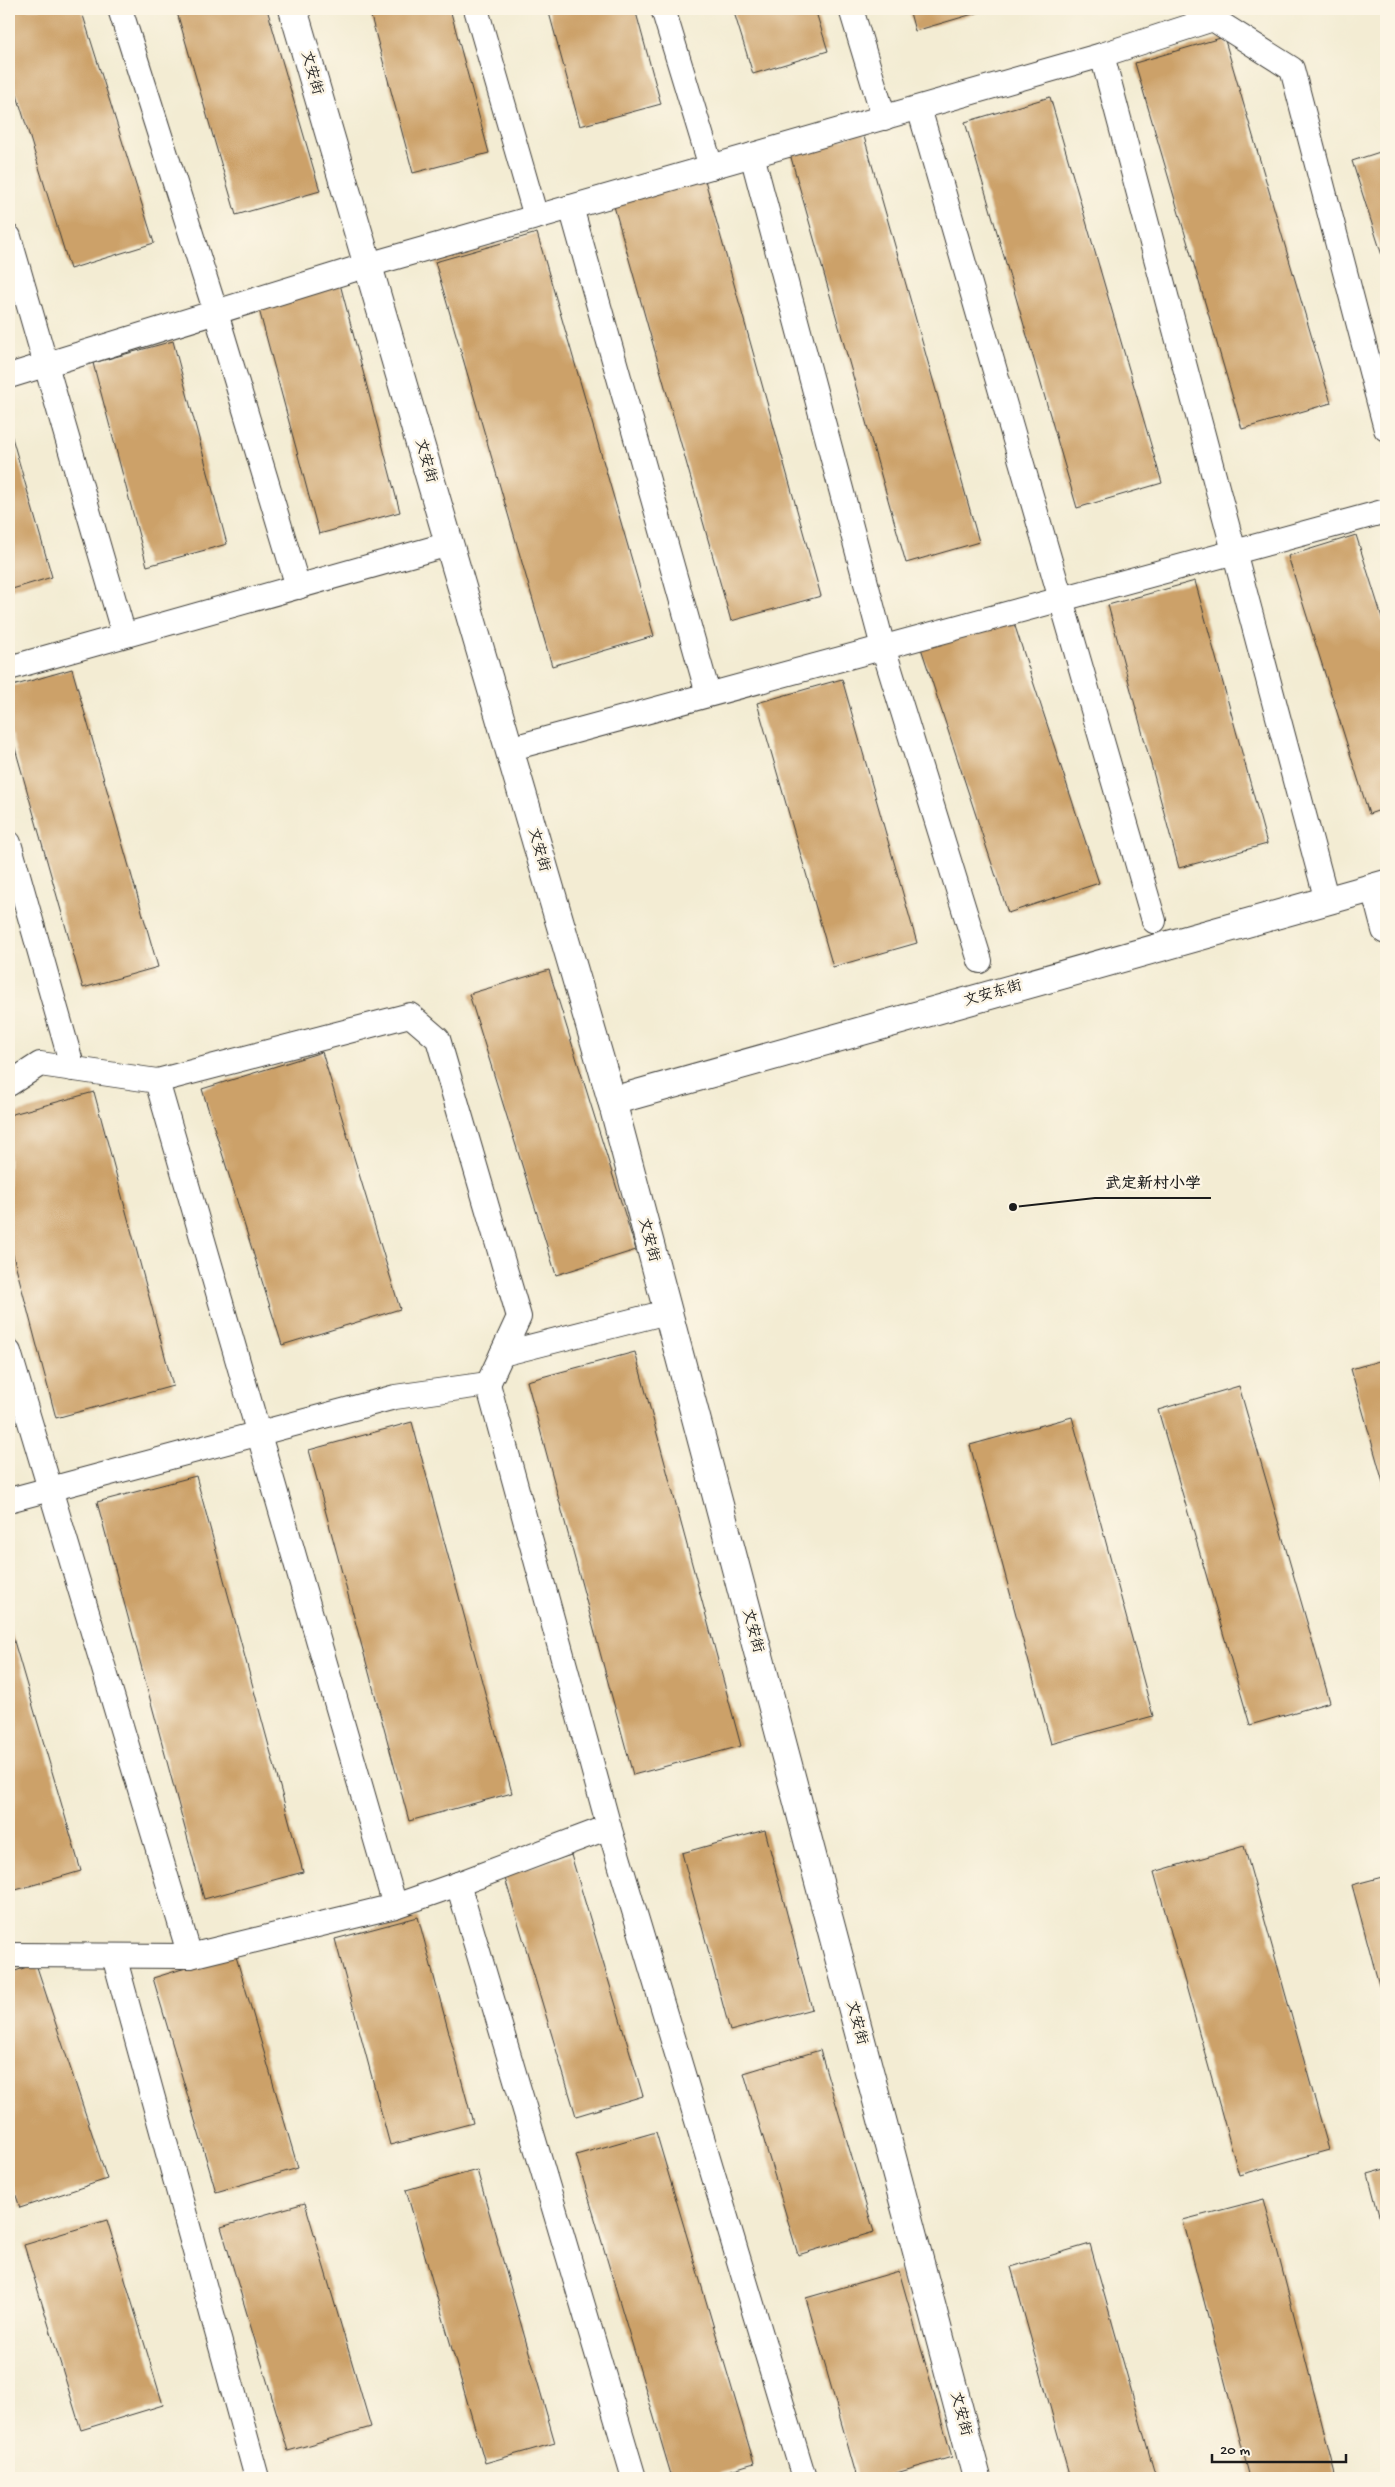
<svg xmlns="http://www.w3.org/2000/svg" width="1395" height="2487" viewBox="0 0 1395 2487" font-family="'Gochi Hand','LXGW WenKai TC',sans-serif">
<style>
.building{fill:#cca169}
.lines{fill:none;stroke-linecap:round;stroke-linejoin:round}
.service-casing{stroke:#3c3b37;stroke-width:26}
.minor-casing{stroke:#3c3b37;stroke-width:30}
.service{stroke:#fff;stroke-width:24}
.minor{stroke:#fff;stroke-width:28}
.labels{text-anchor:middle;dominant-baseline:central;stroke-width:5;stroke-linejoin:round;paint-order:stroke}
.street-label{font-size:15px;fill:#1c1c1c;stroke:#fcf5e5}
.leader{fill:none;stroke:#1c1c1c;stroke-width:2}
.callout-dot{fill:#1c1c1c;stroke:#fcf5e5;stroke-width:2}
.callout-label{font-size:16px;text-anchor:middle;font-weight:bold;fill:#1c1c1c;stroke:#fcf5e5;stroke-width:5;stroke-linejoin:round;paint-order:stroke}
</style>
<rect width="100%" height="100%" fill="#fcf5e5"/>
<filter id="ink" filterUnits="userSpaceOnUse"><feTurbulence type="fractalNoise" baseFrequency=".02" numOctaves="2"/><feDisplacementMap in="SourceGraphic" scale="10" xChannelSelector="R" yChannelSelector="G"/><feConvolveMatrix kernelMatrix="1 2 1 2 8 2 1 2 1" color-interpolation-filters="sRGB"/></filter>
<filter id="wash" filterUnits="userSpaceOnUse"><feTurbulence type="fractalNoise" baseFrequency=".0096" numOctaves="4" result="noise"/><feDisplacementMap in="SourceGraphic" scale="20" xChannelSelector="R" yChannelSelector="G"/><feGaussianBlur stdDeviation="1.12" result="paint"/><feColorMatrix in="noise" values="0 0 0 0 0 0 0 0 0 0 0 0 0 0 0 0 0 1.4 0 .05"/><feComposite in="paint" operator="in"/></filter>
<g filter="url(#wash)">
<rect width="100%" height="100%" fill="#f3ecd3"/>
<g id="blocks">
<g class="building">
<path d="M 9,9 L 81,9 L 154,243 L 70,269 L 9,69 Z"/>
<path d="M 176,9 L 267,9 L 320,191 L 236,215 Z"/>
<path d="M 369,9 L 450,9 L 489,153 L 413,173 Z"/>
<path d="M 548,9 L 635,9 L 661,104 L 580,126 Z"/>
<path d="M 733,9 L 815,9 L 828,51 L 753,74 Z"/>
<path d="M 909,9 L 990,9 L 915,31 Z"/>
<path d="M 1224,37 L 1331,403 L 1242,429 L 1135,63 Z"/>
<path d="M 1050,97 L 1162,483 L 1077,508 L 965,122 Z"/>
<path d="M 863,133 L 979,542 L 906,563 L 790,154 Z"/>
<path d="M 1386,150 L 1386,268 L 1352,161 Z"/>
<path d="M 703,173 L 821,596 L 731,621 L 612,199 Z"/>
<path d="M 537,233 L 654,636 L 552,666 L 435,262 Z"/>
<path d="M 339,280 L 400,512 L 319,534 L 257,302 Z"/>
<path d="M 173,341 L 227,544 L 147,566 L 93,363 Z"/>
<path d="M 9,427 L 52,577 L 9,590 Z"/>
<path d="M 1356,535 L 1386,630 L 1386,808 L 1369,814 L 1288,556 Z"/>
<path d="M 1195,581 L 1267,844 L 1179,868 L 1108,605 Z"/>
<path d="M 1011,614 L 1099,883 L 1008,913 L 920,645 Z"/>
<path d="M 72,669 L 158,967 L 83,988 L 9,727 L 9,687 Z"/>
<path d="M 842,679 L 917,943 L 833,967 L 757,703 Z"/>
<path d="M 549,970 L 636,1250 L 556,1275 L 469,994 Z"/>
<path d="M 322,1052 L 400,1309 L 282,1345 L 202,1089 Z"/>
<path d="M 94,1092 L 173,1386 L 56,1418 L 9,1240 L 9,1115 Z"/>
<path d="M 635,1352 L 741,1746 L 633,1775 L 527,1381 Z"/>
<path d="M 1386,1359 L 1386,1493 L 1351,1369 Z"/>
<path d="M 1239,1386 L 1330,1702 L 1250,1725 L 1158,1410 Z"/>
<path d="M 1072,1417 L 1153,1716 L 1051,1744 L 970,1445 Z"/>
<path d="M 412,1422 L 512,1793 L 409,1821 L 309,1450 Z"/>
<path d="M 196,1476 L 303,1872 L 204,1899 L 97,1502 Z"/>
<path d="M 9,1624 L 81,1871 L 9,1892 Z"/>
<path d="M 765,1830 L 812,2009 L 730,2031 L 682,1853 Z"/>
<path d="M 1244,1846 L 1329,2150 L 1239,2175 L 1154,1872 Z"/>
<path d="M 571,1855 L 643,2096 L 576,2116 L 504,1875 Z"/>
<path d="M 1386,1876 L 1386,2011 L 1352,1885 Z"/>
<path d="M 418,1917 L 473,2123 L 390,2145 L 335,1939 Z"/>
<path d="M 235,1953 L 298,2168 L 216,2192 L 153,1978 Z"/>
<path d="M 36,1964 L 107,2179 L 20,2208 L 9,2174 L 9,1973 Z"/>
<path d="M 820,2050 L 874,2232 L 798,2255 L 744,2073 Z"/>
<path d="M 656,2132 L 754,2463 L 704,2478 L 672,2478 L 576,2155 Z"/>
<path d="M 1386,2169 L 1386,2242 L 1368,2174 Z"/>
<path d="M 477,2170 L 555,2443 L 485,2463 L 406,2190 Z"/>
<path d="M 1264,2199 L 1336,2478 L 1250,2478 L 1183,2220 Z"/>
<path d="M 305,2203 L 371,2427 L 288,2451 L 221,2227 Z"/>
<path d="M 107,2220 L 163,2405 L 81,2430 L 24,2245 Z"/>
<path d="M 1090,2244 L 1156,2478 L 1070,2478 L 1011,2267 Z"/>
<path d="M 899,2271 L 952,2457 L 879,2478 L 857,2478 L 806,2298 Z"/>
</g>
</g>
</g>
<g filter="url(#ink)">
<use href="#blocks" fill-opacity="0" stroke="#3c3b37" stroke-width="1"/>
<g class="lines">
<g class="service-casing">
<g id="service">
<path d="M 120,9 L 216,313 L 298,587"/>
<path d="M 476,9 L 536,217"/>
<path d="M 663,9 L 711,167"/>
<path d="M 851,9 L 884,118"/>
<path d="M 1102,55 L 1213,19 L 1292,69 L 1386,429"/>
<path d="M 919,108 L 1154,921"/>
<path d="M 752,155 L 883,647 L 980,961"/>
<path d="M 571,207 L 708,694"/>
<path d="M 9,237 L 124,635"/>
<path d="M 9,376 L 368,265 L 1102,55 L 1327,901"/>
<path d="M 9,668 L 449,544"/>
<path d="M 509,749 L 1386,511"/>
<path d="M 9,843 L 73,1069"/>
<path d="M 157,1081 L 410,1015 L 438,1039 L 519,1317 L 488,1384"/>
<path d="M 9,1084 L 40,1064 L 157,1081 L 395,1906"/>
<path d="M 9,1352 L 190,1956"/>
<path d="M 502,1354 L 667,1312"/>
<path d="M 9,1500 L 395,1397 L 488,1384 L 609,1827 L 458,1884 L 395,1906 L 190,1956 L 9,1955"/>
<path d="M 609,1827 L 804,2478"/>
<path d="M 458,1884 L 634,2478"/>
<path d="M 114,1956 L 257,2478"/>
</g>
</g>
<g class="minor-casing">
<g id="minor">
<path d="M 293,9 L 612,1101 L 977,2478"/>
<path d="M 1375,888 L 1386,930"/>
<path d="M 612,1101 L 1386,884"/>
</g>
</g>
<use href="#service" class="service"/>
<use href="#minor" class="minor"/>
</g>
</g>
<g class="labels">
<g class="street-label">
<text transform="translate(311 73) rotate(74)">文安街</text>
<text transform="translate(425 461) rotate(74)">文安街</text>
<text transform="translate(538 850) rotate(74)">文安街</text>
<text transform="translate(993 994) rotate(-16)">文安东街</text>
<text transform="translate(648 1240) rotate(75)">文安街</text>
<text transform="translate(752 1631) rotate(75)">文安街</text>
<text transform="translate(856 2023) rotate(75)">文安街</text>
<text transform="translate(960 2414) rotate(75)">文安街</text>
</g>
</g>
<path class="leader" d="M1013 1207L1095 1198H1211"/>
<circle class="callout-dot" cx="1013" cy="1207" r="5"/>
<g class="callout-label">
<text x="1153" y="1188">武定新村小学</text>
</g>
<rect width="1395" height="2487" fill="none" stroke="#fcf5e5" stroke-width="30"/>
<path d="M1212 2454v8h134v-8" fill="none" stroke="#1c1c1c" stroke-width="2.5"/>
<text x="1220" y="2454" font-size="15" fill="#1c1c1c" stroke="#fcf5e5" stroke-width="4" paint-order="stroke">20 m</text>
</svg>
